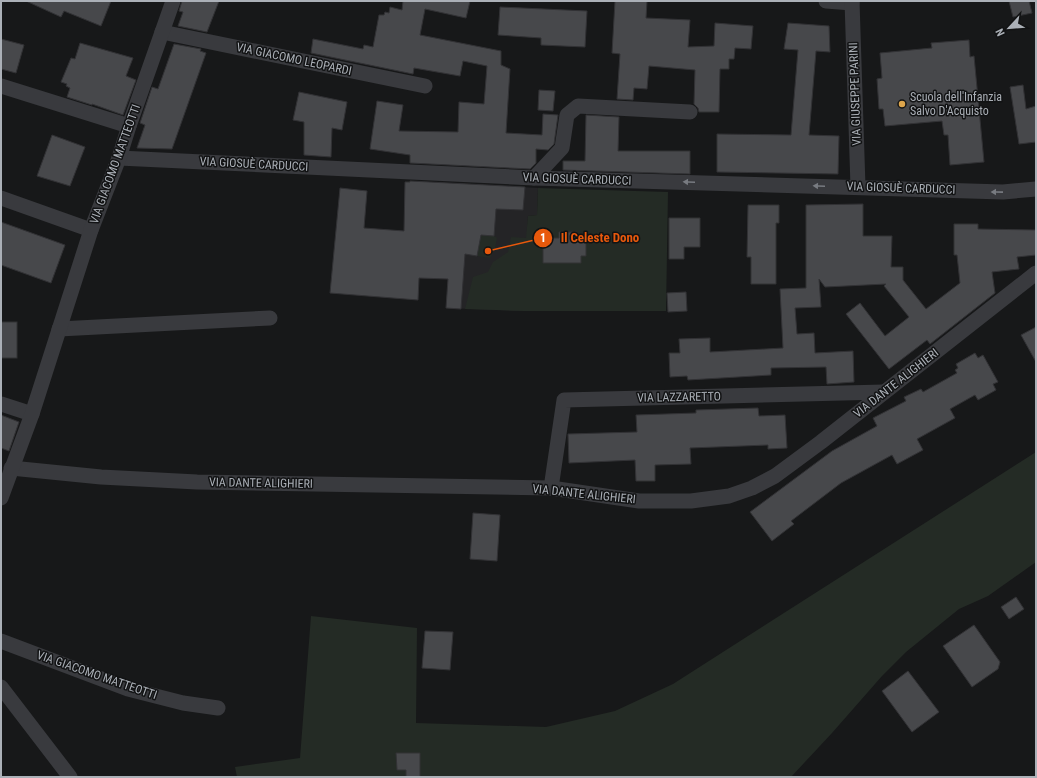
<svg xmlns="http://www.w3.org/2000/svg" width="1037" height="778" viewBox="0 0 1037 778" font-family="'Roboto Condensed',sans-serif">
<style>
.built{fill:#242426}
.green{fill:#242b25;fill-rule:evenodd}
.building{fill:#47484b;stroke:#323235}
.lines{fill:none;stroke-linecap:round;stroke-linejoin:round}
.minor{stroke:#393a3e;stroke-width:15}
.oneway{fill:#787b81}
.poi-dot{fill:#dda54c;stroke:#121314;stroke-width:1.5}
.labels{text-anchor:middle;dominant-baseline:central;stroke-width:3;stroke-linejoin:round;paint-order:stroke}
.street-label{font-size:12px;fill:#abb0b7;stroke:#121314}
.poi-label{font-size:12px;fill:#abb0b7;stroke:#121314;text-anchor:start}
.leader{fill:none;stroke:#e8590c;stroke-width:1.5}
.callout-dot{fill:#e8590c;stroke:#121314;stroke-width:1.5}
.mark-label{font-size:12px;text-anchor:middle;font-weight:bold;fill:#fff}
.callout-label{font-size:13px;text-anchor:middle;font-weight:bold;fill:#e8590c;stroke:#121314;stroke-width:3;stroke-linejoin:round;paint-order:stroke}
</style>
<rect width="100%" height="100%" fill="#171819"/>
<path class="built" d="M 455,183 L 538,188 L 537,215 L 528,216 L 524,311 L 446,308 Z"/>
<g class="green">
<path d="M 538,188 L 668,192 L 666,311 L 524,311 L 465,309 L 473,277 L 488,272 L 493,262 L 508,252 L 511,237 L 526,238 L 528,216 L 537,215 ZM 559,232 L 577,232 L 577,239 L 586,239 L 586,256 L 581,256 L 581,263 L 543,263 L 543,238 L 559,238 Z"/>
<path d="M 464,234 L 494,236 L 497,238 L 495,248 L 490,258 L 477,256 L 480,241 L 469,238 L 466,254 L 463,251 Z"/>
<path d="M 1036,452 L 1036,562 L 988,596 L 959,609 L 906,652 L 882,676 L 832,733 L 791,777 L 237,777 L 235,767 L 300,758 L 311,616 L 417,628 L 416,723 L 546,727 L 615,711 L 673,684 Z"/>
</g>
<g class="building">
<path d="M 26,1 L 111,1 L 101,26 L 64,11 L 61,17 Z"/>
<path d="M 182,1 L 219,1 L 207,32 L 178,26 L 183,12 L 179,11 Z"/>
<path d="M 403,1 L 470,1 L 466,18 L 425,9 L 420,35 L 501,51 L 501,65 L 510,69 L 506,133 L 542,135 L 543,114 L 558,115 L 554,144 L 548,150 L 536,149 L 536,163 L 530,169 L 410,163 L 410,155 L 370,149 L 377,101 L 403,105 L 399,131 L 458,132 L 459,102 L 484,104 L 487,66 L 463,61 L 460,76 L 414,68 L 413,74 L 311,53 L 313,39 L 363,49 L 364,45 L 373,47 L 379,15 L 384,15 L 385,12 L 389,13 L 390,7 L 402,10 Z"/>
<path d="M 615,1 L 647,1 L 646,18 L 690,20 L 688,47 L 714,46 L 715,23 L 753,26 L 751,49 L 735,48 L 734,59 L 729,59 L 729,69 L 720,69 L 719,112 L 699,112 L 698,108 L 694,104 L 695,70 L 649,66 L 647,89 L 634,88 L 633,100 L 617,99 L 620,54 L 612,53 Z"/>
<path d="M 1009,1 L 1029,1 L 1032,13 L 1013,17 Z"/>
<path d="M 500,7 L 587,11 L 585,47 L 541,45 L 541,38 L 498,35 Z"/>
<path d="M 788,23 L 829,26 L 830,52 L 816,51 L 809,135 L 839,136 L 838,174 L 717,172 L 717,134 L 791,135 L 798,50 L 784,49 Z"/>
<path d="M 1,39 L 24,45 L 16,73 L 1,69 Z"/>
<path d="M 969,40 L 970,57 L 974,56 L 984,162 L 950,165 L 948,135 L 944,135 L 942,121 L 885,126 L 883,109 L 879,109 L 877,79 L 882,78 L 880,53 L 932,48 L 931,43 Z"/>
<path d="M 80,43 L 133,58 L 126,76 L 136,80 L 123,115 L 92,104 L 92,105 L 67,97 L 70,88 L 66,86 L 67,84 L 61,82 L 71,58 L 75,59 Z"/>
<path d="M 174,44 L 201,49 L 200,51 L 206,53 L 172,149 L 137,148 L 145,125 L 140,123 L 152,87 L 158,89 Z"/>
<path d="M 1023,85 L 1026,109 L 1036,106 L 1036,142 L 1019,144 L 1010,87 Z"/>
<path d="M 539,90 L 555,91 L 553,111 L 538,110 Z"/>
<path d="M 299,92 L 347,102 L 342,130 L 332,128 L 331,157 L 304,155 L 304,122 L 293,120 Z"/>
<path d="M 586,115 L 619,117 L 618,151 L 690,151 L 690,174 L 563,170 L 563,161 L 585,161 Z"/>
<path d="M 52,135 L 85,147 L 70,186 L 37,176 Z"/>
<path d="M 410,181 L 525,187 L 523,210 L 496,209 L 494,236 L 481,235 L 477,256 L 465,254 L 461,309 L 446,308 L 448,279 L 419,278 L 418,300 L 330,293 L 340,188 L 367,191 L 364,228 L 404,231 L 405,182 L 410,182 Z"/>
<path d="M 863,204 L 863,236 L 892,236 L 891,267 L 903,267 L 903,280 L 926,309 L 960,283 L 957,255 L 954,255 L 954,224 L 978,224 L 978,229 L 1036,230 L 1036,255 L 1017,257 L 1019,269 L 992,272 L 995,293 L 930,344 L 927,340 L 889,369 L 846,314 L 860,303 L 885,336 L 909,317 L 884,286 L 886,284 L 825,287 L 819,279 L 821,307 L 795,308 L 797,334 L 814,333 L 815,353 L 853,351 L 854,382 L 827,384 L 826,367 L 771,368 L 771,375 L 688,380 L 687,376 L 670,377 L 669,353 L 680,353 L 679,339 L 710,338 L 710,352 L 783,348 L 780,289 L 806,288 L 806,205 Z"/>
<path d="M 748,205 L 779,205 L 779,223 L 776,223 L 776,284 L 751,284 L 751,257 L 747,257 Z"/>
<path d="M 669,218 L 700,218 L 700,247 L 684,247 L 684,259 L 669,259 Z"/>
<path d="M 1,222 L 65,245 L 51,283 L 1,265 Z"/>
<path d="M 559,232 L 577,232 L 577,239 L 586,239 L 586,256 L 581,256 L 581,263 L 543,263 L 543,238 L 559,238 Z"/>
<path d="M 686,292 L 687,311 L 668,312 L 667,293 Z"/>
<rect x="1" y="322" width="16" height="36"/>
<path d="M 1036,327 L 1036,362 L 1021,335 Z"/>
<path d="M 975,353 L 978,358 L 983,355 L 998,382 L 993,384 L 996,390 L 978,400 L 975,395 L 950,409 L 955,418 L 917,439 L 923,450 L 897,464 L 892,455 L 841,483 L 791,521 L 794,524 L 772,541 L 750,512 L 832,451 L 877,426 L 873,418 L 906,401 L 904,397 L 921,389 L 923,392 L 957,373 L 955,370 L 958,368 L 956,364 Z"/>
<path d="M 758,408 L 759,416 L 785,415 L 787,448 L 768,449 L 768,445 L 690,448 L 691,464 L 655,465 L 655,481 L 636,481 L 635,460 L 569,463 L 568,434 L 637,432 L 636,415 L 696,413 L 696,410 Z"/>
<path d="M 1,415 L 19,422 L 9,451 L 1,448 Z"/>
<path d="M 473,513 L 500,515 L 497,561 L 470,559 Z"/>
<path d="M 1016,597 L 1024,609 L 1009,619 L 1001,607 Z"/>
<path d="M 974,625 L 1000,662 L 998,669 L 972,687 L 943,646 Z"/>
<path d="M 425,631 L 453,632 L 450,670 L 422,668 Z"/>
<path d="M 908,671 L 939,712 L 912,732 L 882,691 Z"/>
<path d="M 396,753 L 420,753 L 420,777 L 406,777 L 406,770 L 397,770 Z"/>
</g>
<g class="lines">
<g class="minor">
<path d="M 826,1 L 852,3"/>
<path d="M 852,1 L 858,187"/>
<path d="M 162,32 L 425,86"/>
<path d="M 1,86 L 129,126"/>
<path d="M 119,158 L 534,178 L 1003,192 L 1036,189"/>
<path d="M 534,178 L 562,148 L 567,115 L 578,106 L 690,112"/>
<path d="M 1,198 L 91,230"/>
<path d="M 59,329 L 270,318"/>
<path d="M 1,404 L 32,414"/>
<path d="M 11,468 L 101,477 L 197,482 L 551,488 L 639,501 L 691,501 L 729,496 L 752,488 L 775,476 L 821,442 L 1036,273"/>
<path d="M 551,488 L 564,400 L 884,392"/>
<path d="M 1,498 L 32,414 L 91,230 L 119,158 L 129,126 L 173,1"/>
<path d="M 1,641 L 128,689 L 183,703 L 218,708"/>
<path d="M 1,687 L 70,777"/>
</g>
</g>
<defs><path id="oneway-solid" d="M-6-.8H1V-3.2L6.5 0L1 3.2V.8H-6Z"/></defs>
<g class="oneway">
<use href="#oneway-solid" transform="translate(689 182) rotate(-178)"/>
<use href="#oneway-solid" transform="translate(819 186) rotate(-178)"/>
<use href="#oneway-solid" transform="translate(997 192) rotate(-179)"/>
</g>
<circle class="poi-dot" cx="902" cy="104" r="4"/>
<g class="labels">
<g class="street-label">
<text transform="translate(294 59) rotate(12)">VIA GIACOMO LEOPARDI</text>
<text transform="translate(855 94) rotate(-92)">VIA GIUSEPPE PARINI</text>
<text transform="translate(115 164) rotate(-70)">VIA GIACOMO MATTEOTTI</text>
<text transform="translate(254 164) rotate(3)">VIA GIOSUÈ CARDUCCI</text>
<text transform="translate(577 179) rotate(2)">VIA GIOSUÈ CARDUCCI</text>
<text transform="translate(901 188) rotate(2)">VIA GIOSUÈ CARDUCCI</text>
<text transform="translate(896 383) rotate(-38)">VIA DANTE ALIGHIERI</text>
<text transform="translate(679 397) rotate(-1)">VIA LAZZARETTO</text>
<text transform="translate(261 483) rotate(1)">VIA DANTE ALIGHIERI</text>
<text transform="translate(584 494) rotate(6)">VIA DANTE ALIGHIERI</text>
<text transform="translate(97 675) rotate(19)">VIA GIACOMO MATTEOTTI</text>
</g>
<g class="poi-label">
<text x="910" y="97">Scuola dell'Infanzia<tspan x="910" dy="14">Salvo D'Acquisto</tspan></text>
</g>
</g>
<path class="leader" d="M488 251L543 238"/>
<g class="callout-dot">
<circle cx="488" cy="251" r="4"/>
<circle cx="543" cy="238" r="10"/>
</g>
<g class="mark-label">
<text x="543" y="242">1</text>
</g>
<g class="callout-label">
<text x="600" y="242">Il Celeste Dono</text>
</g>
<rect width="1037" height="778" fill="none" stroke="#abb0b7" stroke-width="4"/>
<g transform="translate(1009 28) rotate(244)" stroke="#121314" stroke-width="3" paint-order="stroke">
<path d="M0-3L7 15L0 10L-7 15Z" fill="#abb0b7"/>
<text y="-6" font-size="11" font-weight="bold" text-anchor="middle" fill="#abb0b7">N</text>
</g>
</svg>
